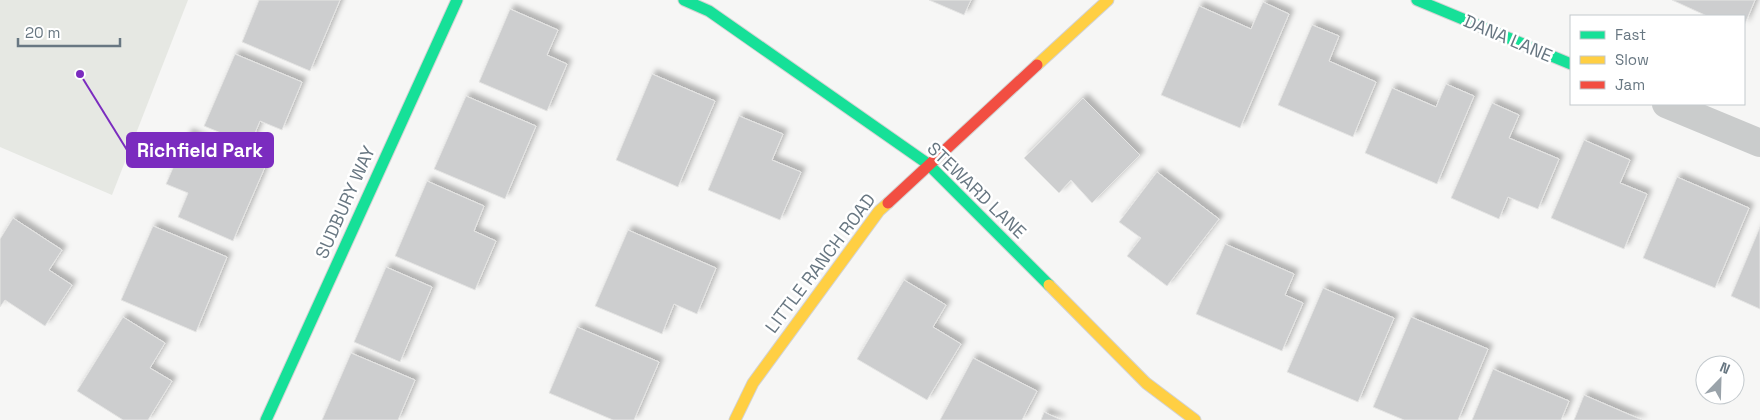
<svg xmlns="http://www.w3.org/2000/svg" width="1760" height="420" viewBox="0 0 1760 420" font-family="'Space Grotesk',sans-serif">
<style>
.green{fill:#e6e8e3}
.building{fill:#cdcecf;stroke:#e5e5e4;filter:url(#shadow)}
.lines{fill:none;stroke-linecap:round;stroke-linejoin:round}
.fast-casing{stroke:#d3d3d3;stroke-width:13}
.slow-casing{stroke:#d3d3d3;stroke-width:13}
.jam-casing{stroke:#d3d3d3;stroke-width:13}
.street{stroke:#cacccc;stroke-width:28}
.fast{stroke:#16e098;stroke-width:11}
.slow{stroke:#ffcf43;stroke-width:11}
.jam{stroke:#f24e42;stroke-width:11}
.labels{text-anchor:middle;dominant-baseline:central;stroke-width:5;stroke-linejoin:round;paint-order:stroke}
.street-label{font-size:18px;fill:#687782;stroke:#fff}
.leader{fill:none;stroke:#7b2cbf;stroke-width:2}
.callout-dot{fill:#7b2cbf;stroke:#fff;stroke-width:2}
.callout{fill:#7b2cbf;stroke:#7b2cbf;stroke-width:2}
.callout-label{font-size:19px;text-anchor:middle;font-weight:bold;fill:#fff}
</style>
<defs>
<filter id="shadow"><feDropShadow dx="4.5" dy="-4.5" stdDeviation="2.5" flood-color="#0004"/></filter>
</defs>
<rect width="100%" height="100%" fill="#f6f6f5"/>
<path class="green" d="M 0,0 L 188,0 L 112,195 L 0,147 Z"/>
<g class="building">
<path d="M 259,0 L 340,0 L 310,71 L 242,42 Z"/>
<path d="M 929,0 L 971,0 L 964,15 Z"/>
<path d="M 1672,0 L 1755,0 L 1744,26 L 1744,16 L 1707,16 Z"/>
<path d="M 1263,2 L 1289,14 L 1240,128 L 1161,95 L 1199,6 L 1251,29 Z"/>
<path d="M 510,9 L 558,30 L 547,55 L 567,64 L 547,111 L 479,82 Z"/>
<path d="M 1312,25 L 1339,36 L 1329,61 L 1376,82 L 1353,137 L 1278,105 Z"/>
<path d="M 235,54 L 302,82 L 282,130 L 260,121 L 250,145 L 204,126 Z"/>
<path d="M 652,74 L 715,101 L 678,187 L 616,160 Z"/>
<path d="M 1446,84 L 1474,96 L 1437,184 L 1365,153 L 1392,88 L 1436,107 Z"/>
<path d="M 466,96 L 536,126 L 505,199 L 434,169 Z"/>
<path d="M 1083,98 L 1140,155 L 1092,203 L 1071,180 L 1059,193 L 1024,158 Z"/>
<path d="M 1492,103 L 1519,115 L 1509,138 L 1559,159 L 1538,209 L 1508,197 L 1499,219 L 1451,198 Z"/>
<path d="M 739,116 L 783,134 L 772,160 L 801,172 L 780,220 L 708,190 Z"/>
<path d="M 188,133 L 265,167 L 233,241 L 178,217 L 188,193 L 166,184 Z"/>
<path d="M 1584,140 L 1630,160 L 1620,183 L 1647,194 L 1624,249 L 1551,218 Z"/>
<path d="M 1157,172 L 1219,219 L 1167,286 L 1127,256 L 1141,238 L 1119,222 Z"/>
<path d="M 1677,177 L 1749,208 L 1715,288 L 1643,258 Z"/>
<path d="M 427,181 L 484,206 L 474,231 L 496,241 L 475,290 L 395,256 Z"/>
<path d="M 13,218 L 62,250 L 49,270 L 72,285 L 45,326 L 5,300 L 0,307 L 0,239 Z"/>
<path d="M 153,226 L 227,257 L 196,332 L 121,300 Z"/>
<path d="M 1760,227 L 1760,309 L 1731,296 Z"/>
<path d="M 628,230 L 716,268 L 697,314 L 674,304 L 662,334 L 595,306 Z"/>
<path d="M 1225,244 L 1294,274 L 1285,295 L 1303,303 L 1282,351 L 1196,314 Z"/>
<path d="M 386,267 L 432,287 L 400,362 L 354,342 Z"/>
<path d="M 904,280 L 946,305 L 933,327 L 961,344 L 927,400 L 857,359 Z"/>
<path d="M 1323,288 L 1394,318 L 1358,402 L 1287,372 Z"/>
<path d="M 123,317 L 165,343 L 150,368 L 172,381 L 148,420 L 123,420 L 77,391 Z"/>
<path d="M 1411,317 L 1488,349 L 1458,420 L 1404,420 L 1373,407 Z"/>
<path d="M 577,327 L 659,362 L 634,420 L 613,420 L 549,393 Z"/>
<path d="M 351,353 L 415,380 L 398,420 L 322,420 Z"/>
<path d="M 973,358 L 1037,391 L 1022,420 L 940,420 Z"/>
<path d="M 1493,369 L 1569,401 L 1561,420 L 1472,420 Z"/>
<path d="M 1584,395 L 1642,420 L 1574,420 Z"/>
<path d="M 1044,412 L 1061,420 L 1041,420 Z"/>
</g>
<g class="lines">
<g class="fast-casing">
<g id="fast">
<path d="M 684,0 L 709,11 L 928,164 L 1049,285"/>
<path d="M 1417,0 L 1571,64"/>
<path d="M 266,420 L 457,0"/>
</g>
</g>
<g class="slow-casing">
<g id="slow">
<path d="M 1037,65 L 1108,0"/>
<path d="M 1049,285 L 1146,383 L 1195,420"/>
<path d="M 735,420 L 753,383 L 879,211 L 888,203"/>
</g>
</g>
<g class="jam-casing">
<path id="jam" d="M 888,203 L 1037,65"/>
</g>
<path class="street" d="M 1666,104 L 1760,143"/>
<use href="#fast" class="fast"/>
<use href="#slow" class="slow"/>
<use href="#jam" class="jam"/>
</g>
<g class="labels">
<g class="street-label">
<text transform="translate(1508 38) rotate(23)">DANA LANE</text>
<text transform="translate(977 190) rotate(44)">STEWARD LANE</text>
<text transform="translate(345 202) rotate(-66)">SUDBURY WAY</text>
<text transform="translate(820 263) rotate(-53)">LITTLE RANCH ROAD</text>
</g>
</g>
<path class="leader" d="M80 74L127 150"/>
<circle class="callout-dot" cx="80" cy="74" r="5"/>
<rect class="callout" x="127" y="133" width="146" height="34" rx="5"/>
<g class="callout-label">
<text x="200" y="157">Richfield Park</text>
</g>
<rect x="1570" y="15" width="175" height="90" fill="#ffffff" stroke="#c3c9cd"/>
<rect x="1580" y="31" width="25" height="8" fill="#16e098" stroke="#c3c9cd"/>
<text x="1615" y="40" font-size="15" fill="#687782">Fast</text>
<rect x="1580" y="56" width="25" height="8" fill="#ffcf43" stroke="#c3c9cd"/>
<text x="1615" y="65" font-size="15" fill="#687782">Slow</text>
<rect x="1580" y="81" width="25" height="8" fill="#f24e42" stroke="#c3c9cd"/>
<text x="1615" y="90" font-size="15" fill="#687782">Jam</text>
<g transform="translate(1720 380) rotate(23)"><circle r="24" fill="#ffffff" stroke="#c3c9cd"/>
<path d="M0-4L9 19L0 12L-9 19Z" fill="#9aa3aa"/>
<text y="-8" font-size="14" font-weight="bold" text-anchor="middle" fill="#687782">N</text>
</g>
<path d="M18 38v8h102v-8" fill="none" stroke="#687782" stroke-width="2.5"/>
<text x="25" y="38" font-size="15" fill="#687782" stroke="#ffffff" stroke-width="4" paint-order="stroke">20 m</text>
</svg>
